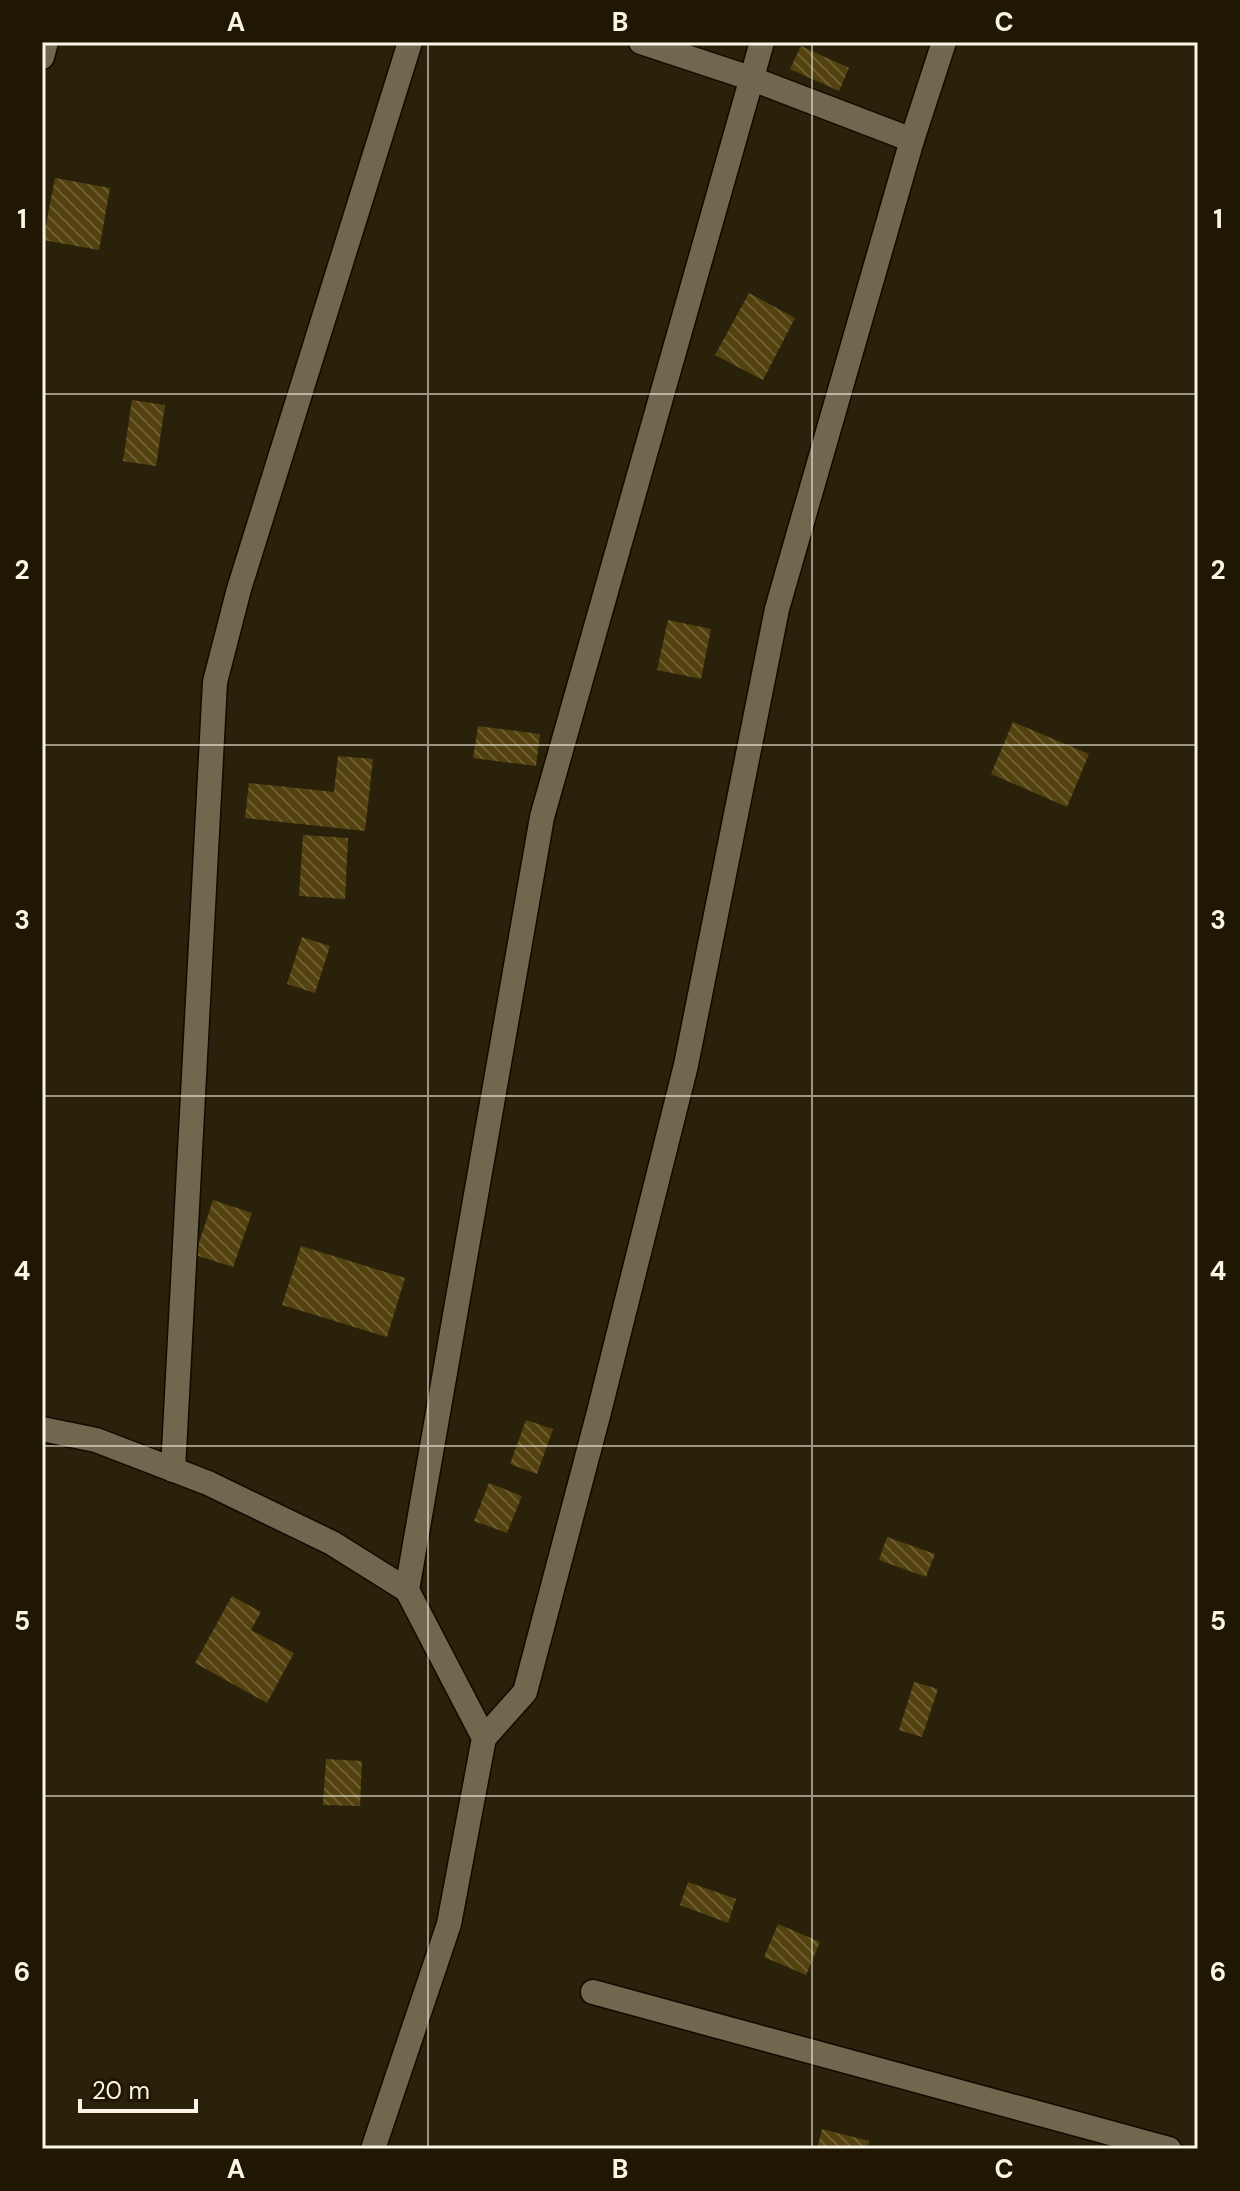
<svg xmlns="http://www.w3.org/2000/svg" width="1240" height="2191" viewBox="0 0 1240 2191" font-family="'DM Sans',sans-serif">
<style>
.building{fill:url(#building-back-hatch)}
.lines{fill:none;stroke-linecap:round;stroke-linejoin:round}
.street-casing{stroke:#120a00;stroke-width:27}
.street{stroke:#70674e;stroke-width:24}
.grid{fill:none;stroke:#faf5e6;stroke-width:2;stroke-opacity:0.55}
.neatline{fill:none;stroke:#faf5e6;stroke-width:3}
.grid-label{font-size:26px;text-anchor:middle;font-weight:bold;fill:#faf5e6}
</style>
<defs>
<pattern id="building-back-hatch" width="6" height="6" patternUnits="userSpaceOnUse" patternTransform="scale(2)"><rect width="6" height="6" fill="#53420f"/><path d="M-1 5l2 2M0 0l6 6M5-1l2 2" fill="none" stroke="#6d5e32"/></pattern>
</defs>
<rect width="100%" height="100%" fill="#292109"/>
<g class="building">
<path d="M 801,46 L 849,68 L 839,91 L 790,69 Z"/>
<path d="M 55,178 L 110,188 L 99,250 L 43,240 Z"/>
<path d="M 749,293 L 795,318 L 763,380 L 715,355 Z"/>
<path d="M 132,400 L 165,405 L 156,466 L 123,461 Z"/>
<path d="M 668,620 L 711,629 L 701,679 L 657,670 Z"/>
<path d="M 1013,722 L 1089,754 L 1067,807 L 991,774 Z"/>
<path d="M 478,726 L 540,734 L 536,766 L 473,758 Z"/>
<path d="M 338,756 L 373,759 L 365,831 L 245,818 L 249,783 L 334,792 Z"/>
<path d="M 303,835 L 348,838 L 345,899 L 299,896 Z"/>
<path d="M 302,937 L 330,946 L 315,993 L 287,984 Z"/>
<path d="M 213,1200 L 252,1213 L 233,1267 L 195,1255 Z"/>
<path d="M 301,1246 L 405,1278 L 387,1337 L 282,1305 Z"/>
<path d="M 526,1420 L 553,1429 L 537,1474 L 510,1464 Z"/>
<path d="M 489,1483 L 522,1496 L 507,1533 L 474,1521 Z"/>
<path d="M 887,1537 L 935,1554 L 926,1577 L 879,1560 Z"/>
<path d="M 232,1596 L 261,1612 L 251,1630 L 294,1653 L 267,1703 L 195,1663 Z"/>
<path d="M 914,1682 L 938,1689 L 922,1737 L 899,1730 Z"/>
<path d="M 326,1759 L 362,1761 L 360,1806 L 323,1805 Z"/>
<path d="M 688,1882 L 736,1899 L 728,1923 L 680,1905 Z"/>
<path d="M 778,1924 L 820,1942 L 806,1975 L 764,1957 Z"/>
<path d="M 822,2129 L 869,2141 L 867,2149 L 817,2149 Z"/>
</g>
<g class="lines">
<g class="street-casing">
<g id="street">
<path d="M 641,42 L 750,78 L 912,140"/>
<path d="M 42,57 L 46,42"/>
<path d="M 42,1429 L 96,1440 L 208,1483 L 332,1543 L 407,1590 L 484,1738 L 449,1924 L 373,2149"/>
<path d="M 173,1470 L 215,682 L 239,589 L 410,42"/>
<path d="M 407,1590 L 542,817 L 762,42"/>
<path d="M 484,1738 L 525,1692 L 599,1412 L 686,1065 L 777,609 L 912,140 L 944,42"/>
<path d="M 593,1992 L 1169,2149"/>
</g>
</g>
<use href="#street" class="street"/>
</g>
<path class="grid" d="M 428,42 L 428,2149M 812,42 L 812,2149M 42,394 L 1198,394M 42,745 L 1198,745M 42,1096 L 1198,1096M 42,1446 L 1198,1446M 42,1796 L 1198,1796"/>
<rect width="1240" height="2191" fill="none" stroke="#201702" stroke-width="88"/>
<path d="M80 2099v12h116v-12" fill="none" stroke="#faf5e6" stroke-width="4"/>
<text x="92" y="2099" font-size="24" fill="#faf5e6" stroke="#201702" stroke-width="6" paint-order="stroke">20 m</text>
<rect x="44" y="44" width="1152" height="2103" class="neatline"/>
<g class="grid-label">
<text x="236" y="31">A</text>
<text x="620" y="31">B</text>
<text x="1004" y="31">C</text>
<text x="22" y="228">1</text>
<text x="1218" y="228">1</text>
<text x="22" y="579">2</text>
<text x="1218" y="579">2</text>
<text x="22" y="929">3</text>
<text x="1218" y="929">3</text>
<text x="22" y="1280">4</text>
<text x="1218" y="1280">4</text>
<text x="22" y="1630">5</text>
<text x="1218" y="1630">5</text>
<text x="22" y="1981">6</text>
<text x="1218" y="1981">6</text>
<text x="236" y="2178">A</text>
<text x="620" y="2178">B</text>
<text x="1004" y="2178">C</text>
</g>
</svg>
